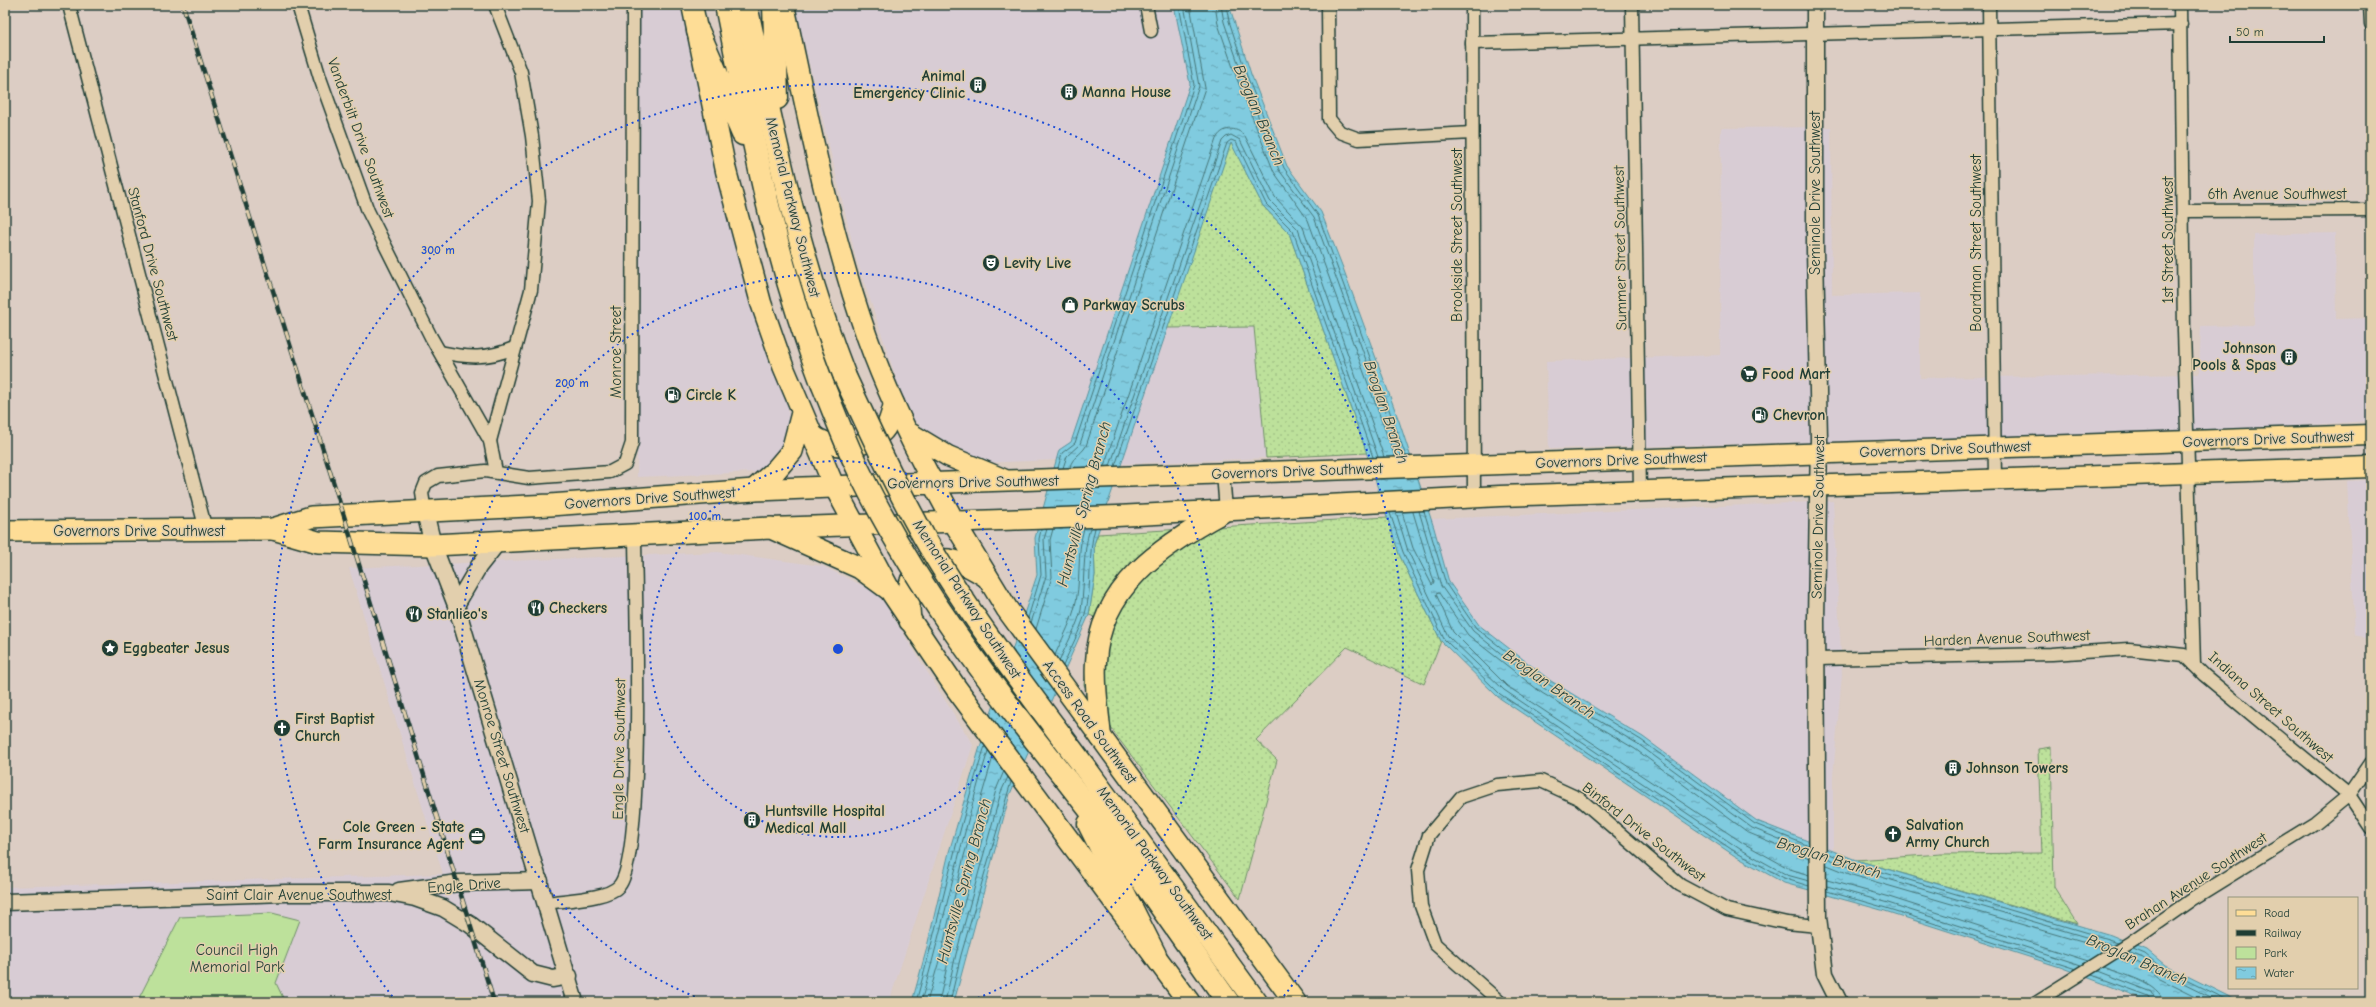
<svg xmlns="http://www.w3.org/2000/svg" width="2376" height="1007" viewBox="0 0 2376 1007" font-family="'Comic Neue',sans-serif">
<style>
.built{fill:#d8ccd4}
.grass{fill:url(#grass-dots);stroke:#6e8f68}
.green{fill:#bde19b;stroke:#6e8f68}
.water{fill:url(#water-ripples);stroke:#59929b}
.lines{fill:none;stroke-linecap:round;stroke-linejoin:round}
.shore{stroke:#467678;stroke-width:1}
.minor-casing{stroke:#1f3d34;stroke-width:15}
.tertiary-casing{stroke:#1f3d34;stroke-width:19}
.primary-casing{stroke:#1f3d34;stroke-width:23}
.trunk-casing{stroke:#1f3d34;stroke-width:24}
.motorway-casing{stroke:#1f3d34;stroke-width:25}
.minor{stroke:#e2cfad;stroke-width:12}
.tertiary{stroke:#e2cfad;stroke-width:16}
.primary{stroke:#fedd96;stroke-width:20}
.trunk{stroke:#fedd96;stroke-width:21}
.motorway{stroke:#fedd96;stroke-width:22}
.rail-casing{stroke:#1f3d34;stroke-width:4.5}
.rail{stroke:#e2cfad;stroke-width:3;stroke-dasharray:9;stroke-linecap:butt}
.motorway-bridge-casing{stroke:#1f3d34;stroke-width:25;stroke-linecap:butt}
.motorway-bridge{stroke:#fedd96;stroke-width:22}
.ring{fill:none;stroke:#1d4ed8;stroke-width:2;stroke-dasharray:2 4}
.labels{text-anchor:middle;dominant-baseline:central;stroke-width:3;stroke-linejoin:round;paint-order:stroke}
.poi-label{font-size:15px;font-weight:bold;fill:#1f3d34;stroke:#e2cfad;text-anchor:start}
.street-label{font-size:15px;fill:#1f3d34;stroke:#e2cfad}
.park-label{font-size:15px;fill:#274539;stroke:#e2cfad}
.water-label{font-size:16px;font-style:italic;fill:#24443d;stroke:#e2cfad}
.centre{fill:#1d4ed8;stroke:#e2cfad;stroke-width:2}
.ring-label{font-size:12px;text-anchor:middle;font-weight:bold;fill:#1d4ed8;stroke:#e2cfad;stroke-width:3;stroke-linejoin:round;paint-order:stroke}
</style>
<defs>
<pattern id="grass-dots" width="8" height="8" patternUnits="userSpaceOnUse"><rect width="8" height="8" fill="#bde19b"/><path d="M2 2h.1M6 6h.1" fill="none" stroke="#a2c286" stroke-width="1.8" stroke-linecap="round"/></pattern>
<pattern id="water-ripples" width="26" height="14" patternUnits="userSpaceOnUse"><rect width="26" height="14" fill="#80cbdf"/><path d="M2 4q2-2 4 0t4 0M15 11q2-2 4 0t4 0" fill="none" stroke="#68a6b6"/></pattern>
</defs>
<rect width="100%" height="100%" fill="#dccdc4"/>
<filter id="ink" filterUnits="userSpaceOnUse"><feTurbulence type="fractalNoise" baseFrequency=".025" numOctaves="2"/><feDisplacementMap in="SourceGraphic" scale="8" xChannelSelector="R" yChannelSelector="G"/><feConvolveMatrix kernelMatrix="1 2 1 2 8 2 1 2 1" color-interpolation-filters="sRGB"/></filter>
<g filter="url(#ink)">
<g class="built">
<path d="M 622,5 L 681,5 L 716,163 L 752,305 L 788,406 L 789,429 L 780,454 L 757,472 L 637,477 L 640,35 Z"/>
<path d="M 795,5 L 1174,5 L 1190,84 L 1071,442 L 1059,450 L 1056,460 L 981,463 L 939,440 L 909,416 L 856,258 Z"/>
<path d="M 1831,127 L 1832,295 L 1920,293 L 1920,378 L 2199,374 L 2201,326 L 2254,325 L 2254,235 L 2335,233 L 2336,319 L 2371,318 L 2371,421 L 2201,432 L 1549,449 L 1546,361 L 1720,355 L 1721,128 Z"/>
<path d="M 1254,327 L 1266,458 L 1120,464 L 1167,328 Z"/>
<path d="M 2371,480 L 2371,641 L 2355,634 L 2347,481 Z"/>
<path d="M 1833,501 L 1842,674 L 1833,776 L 1833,851 L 1757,821 L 1643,737 L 1551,681 L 1479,625 L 1449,582 L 1431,519 Z"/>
<path d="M 718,552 L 822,566 L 878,593 L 973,745 L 889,1002 L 5,1002 L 5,887 L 443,874 L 349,568 Z"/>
<path d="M 2371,818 L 2371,847 L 2363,835 Z"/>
</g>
<g class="grass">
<path d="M 1231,142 L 1263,206 L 1289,233 L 1367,453 L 1266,458 L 1254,327 L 1167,328 Z"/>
<path d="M 1388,517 L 1399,554 L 1441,641 L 1424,684 L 1347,647 L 1256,740 L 1277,760 L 1240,899 L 1115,734 L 1084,685 L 1089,644 L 1098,618 L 1089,615 L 1095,575 L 1094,544 L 1098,534 Z"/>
<path d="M 2051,747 L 2054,887 L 2077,924 L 1856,860 L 1941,854 L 2042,853 L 2038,749 Z"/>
</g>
<path class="green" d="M 272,913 L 300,920 L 276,983 L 285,1002 L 137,1002 L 180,917 Z"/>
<path class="water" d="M 1174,5 L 1229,5 L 1251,74 L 1287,166 L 1321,212 L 1343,268 L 1399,421 L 1434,528 L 1449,582 L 1479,625 L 1551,681 L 1643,737 L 1757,821 L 1856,860 L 2111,935 L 2147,950 L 2165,965 L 2240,1002 L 2152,1002 L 2060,967 L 1885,911 L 1784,883 L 1735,856 L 1498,697 L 1441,641 L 1399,554 L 1363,442 L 1289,233 L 1263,206 L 1231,143 L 1094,544 L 1095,575 L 1089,615 L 1010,794 L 954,1002 L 912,1002 L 926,951 L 949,852 L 979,750 L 1037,575 L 1035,538 L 1059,450 L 1071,442 L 1190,84 Z"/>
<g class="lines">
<g class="shore">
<path d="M 1215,5 L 1218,24 L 1237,79 L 1274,172 L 1308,220 L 1395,457"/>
<path d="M 1221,5 L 1224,22 L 1243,77 L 1279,170 L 1314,217 L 1401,456"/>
<path d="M 1226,5 L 1229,21 L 1247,76 L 1284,168 L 1318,215 L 1406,456"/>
<path d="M 1104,466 L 1216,139 C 1222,127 1236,126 1245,136 L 1275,197 L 1303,227 L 1384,457"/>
<path d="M 1110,466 L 1222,141 L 1226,137 L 1231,135 L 1240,140 L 1270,201 L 1298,229 L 1378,457"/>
<path d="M 1115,466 L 1227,143 L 1231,140 L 1236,142 L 1266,204 L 1293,231 L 1373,457"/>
<path d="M 1070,467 C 1072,457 1081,455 1086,446 L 1205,88 L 1190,5"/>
<path d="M 1058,468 L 1062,453 L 1075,443 L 1194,85 L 1179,5"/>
<path d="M 1063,468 L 1067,456 L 1080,444 L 1199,86 L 1184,5"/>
<path d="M 1419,511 L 1441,586 L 1473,631 L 1545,689 L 1638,744 L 1752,828 L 1809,851"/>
<path d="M 1424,511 L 1446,584 L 1476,628 L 1548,684 L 1641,740 L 1755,824 L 1809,846"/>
<path d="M 1396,512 L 1408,551 L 1448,636 L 1504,690 L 1740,849 L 1787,875 L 1809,881"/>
<path d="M 1402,512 L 1413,548 L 1432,585 L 1434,582 L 1413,512"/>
<path d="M 1390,513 L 1403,552 L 1444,639 L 1500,694 L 1737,853 L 1786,879 L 1809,886"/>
<path d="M 1028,618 L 1041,575 L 1039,539 L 1041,530"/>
<path d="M 1031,623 L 1046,576 L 1044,539 L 1047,529"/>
<path d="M 1036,629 L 1052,577 L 1050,540 L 1053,529"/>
<path d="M 1055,655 C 1061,641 1070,625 1074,610 C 1082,583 1076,555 1084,528"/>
<path d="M 1059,661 C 1066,645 1077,627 1081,610 C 1085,583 1082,554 1090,528"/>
<path d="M 1063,666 C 1070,649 1080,631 1085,614 C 1093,586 1087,556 1095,528"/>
<path d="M 1827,853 L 1855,864 L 2118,942"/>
<path d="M 1809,858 L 1749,833 L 1635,749 L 1542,693 L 1468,635 L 1439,593 L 1436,594 L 1453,632 L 1507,686 L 1743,843 L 1790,869 L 1809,875"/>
<path d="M 1827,858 L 1854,869 L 2113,945"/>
<path d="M 1827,865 L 1852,875 L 2106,949"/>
<path d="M 1827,880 L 1889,897 L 2088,961"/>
<path d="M 1827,886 L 1888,903 L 2081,965"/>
<path d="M 1827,891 L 1886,908 L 2076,969"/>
<path d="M 2133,949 L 2145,954 L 2163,969 L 2231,1002"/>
<path d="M 2128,952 L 2143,958 L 2161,973 L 2220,1002"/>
<path d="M 2122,956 L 2139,963 L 2158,978 L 2206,1002"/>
<path d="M 2104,967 C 2120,974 2162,983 2163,1002"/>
<path d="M 2098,971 L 2152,992 L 2157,1002"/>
<path d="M 2092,975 L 2149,996 L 2152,1002"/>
<path d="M 916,1002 C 940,917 957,830 985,746"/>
<path d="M 921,1002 C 945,919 962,833 988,751"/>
<path d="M 927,1002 L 941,954 L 964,856 L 993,757"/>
<path d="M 939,1002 L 950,953 L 996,790 L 1004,771"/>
<path d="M 945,1002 L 956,954 L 1001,792 L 1008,777"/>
<path d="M 950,1002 L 961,955 L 1011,782"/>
</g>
<g class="minor-casing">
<g id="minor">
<path d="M 69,5 L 206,530"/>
<path d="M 298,5 L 320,78 L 368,211 L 431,337 L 490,441 L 496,472"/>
<path d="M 1146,5 L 1151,31"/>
<path d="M 1328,5 L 1329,119 L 1340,132 L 1359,139 L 1472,133"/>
<path d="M 1472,5 L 1474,497"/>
<path d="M 1632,5 L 1640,491"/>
<path d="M 1989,5 L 1995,480"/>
<path d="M 2180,5 L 2184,331 L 2194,665"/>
<path d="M 2370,5 L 2371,24"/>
<path d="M 1472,43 L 2181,24"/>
<path d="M 2184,211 L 2371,210"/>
<path d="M 440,352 C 468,358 488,359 514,348"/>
<path d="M 490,441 L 531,290 L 539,201 L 532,136 L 521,72 L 495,5"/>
<path d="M 1223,474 L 1226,510"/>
<path d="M 425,512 L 422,493 L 426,483 L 438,476 L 485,471 L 529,478 L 610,472 L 625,464 L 632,443 L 633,5"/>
<path d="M 1817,659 L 2052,654 L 2129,649 L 2184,655 L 2204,675 L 2349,795 L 2371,828"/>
<path d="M 547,903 C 564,900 608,899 619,886 C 646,855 635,589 635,534"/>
<path d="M 1500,1002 L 1435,944 L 1421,906 L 1418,870 L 1429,835 L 1461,797 L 1497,785 L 1541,781 L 1580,799 L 1680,885 L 1727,910 L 1787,923 L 1818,926"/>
<path d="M 2036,1002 L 2131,942 L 2191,900 L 2315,823 L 2349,795 L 2371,763"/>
</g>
</g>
<g class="tertiary-casing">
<g id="tertiary">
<path d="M 1815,5 L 1815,251 L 1819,438 L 1816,620 L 1818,917 L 1825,974 L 1839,1002"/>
<path d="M 425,512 L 433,545 L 456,605 L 575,1002"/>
<path d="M 456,605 L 479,566 L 498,542"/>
<path d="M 399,891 L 458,883 L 540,881"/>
<path d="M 5,902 L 285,893 L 389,893 L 415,898 L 443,908 L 471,925 L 533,974 L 553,979 L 569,976"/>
</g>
</g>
<g class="primary-casing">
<g id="primary">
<path d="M 692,5 L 726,171 L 761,303 L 783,366 L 834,486 L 890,590"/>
<path d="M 784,5 C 808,116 829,230 867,337 C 885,387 908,436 933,483 L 2371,435"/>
<path d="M 908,432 L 948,456 L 1003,479"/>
<path d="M 811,434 C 831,450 865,451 884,430 C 889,425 892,411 894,404"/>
<path d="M 771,528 L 1117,516 L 1500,496 L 2371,467"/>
<path d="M 1101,738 C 1099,713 1094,687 1096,662 C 1099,587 1163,545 1222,513"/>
</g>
</g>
<g class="trunk-casing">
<g id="trunk">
<path d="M 754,490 L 775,471 L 792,451 L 802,413"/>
<path d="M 273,529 L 318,542 L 433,545 L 771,528 L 860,568 L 890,590 L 956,688 L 1189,1002"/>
<path d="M 5,531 L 273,529 L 311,517 L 550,505 L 754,490 L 933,483 L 954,522 L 1007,609 L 1295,1002"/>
<path d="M 910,621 C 909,608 907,593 911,581 C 912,577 916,574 919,571 C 940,550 967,563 987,577"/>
</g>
</g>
<g class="motorway-casing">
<g id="motorway">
<path d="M 726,5 C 752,134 774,259 822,383"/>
<path d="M 746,5 C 773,131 798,257 845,377"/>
<path d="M 774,5 L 777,98"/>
<path d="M 698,31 L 743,134"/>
<path d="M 1083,765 L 1256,1002"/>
<path d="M 1065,778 L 1115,842 L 1228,1002"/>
<path d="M 1089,824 L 1155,955"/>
</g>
</g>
<use href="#minor" class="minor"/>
<use href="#tertiary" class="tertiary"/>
<use href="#primary" class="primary"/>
<use href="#trunk" class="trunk"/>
<use href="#motorway" class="motorway"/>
<g class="rail-casing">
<path id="rail" d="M 183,5 L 344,516 L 494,1002"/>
</g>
<use href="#rail" class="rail"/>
<g class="motorway-bridge-casing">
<g id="motorway-bridge">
<path d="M 845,377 C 870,431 895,485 924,537 C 970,617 1028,691 1083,765"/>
<path d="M 822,383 C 835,414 846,445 861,475 C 915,585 989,683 1065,778"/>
</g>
</g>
<use href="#motorway-bridge" class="motorway-bridge"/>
</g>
</g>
<g class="ring">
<circle cx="838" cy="649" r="188"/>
<path d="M706 1001A376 376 0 1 1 970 1001"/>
<path d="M396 1001A565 565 0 1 1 1280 1001"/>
</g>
<defs>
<g id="building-disc" transform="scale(0.9)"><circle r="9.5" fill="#1f3d34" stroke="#e2cfad"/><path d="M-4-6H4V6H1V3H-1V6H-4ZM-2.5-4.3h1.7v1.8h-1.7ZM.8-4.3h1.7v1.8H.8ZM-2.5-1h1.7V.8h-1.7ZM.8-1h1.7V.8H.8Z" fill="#fff"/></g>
<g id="theatre-disc" transform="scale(0.9)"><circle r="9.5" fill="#1f3d34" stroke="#e2cfad"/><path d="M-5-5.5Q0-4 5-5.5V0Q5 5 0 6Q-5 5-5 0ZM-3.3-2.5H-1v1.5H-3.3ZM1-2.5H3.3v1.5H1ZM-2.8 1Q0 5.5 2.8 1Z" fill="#fff"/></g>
<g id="shop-disc" transform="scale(0.9)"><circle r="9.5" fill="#1f3d34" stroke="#e2cfad"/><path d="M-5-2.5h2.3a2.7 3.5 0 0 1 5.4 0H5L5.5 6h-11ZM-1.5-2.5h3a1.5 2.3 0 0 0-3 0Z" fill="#fff"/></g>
<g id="supermarket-disc" transform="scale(0.9)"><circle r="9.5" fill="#1f3d34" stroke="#e2cfad"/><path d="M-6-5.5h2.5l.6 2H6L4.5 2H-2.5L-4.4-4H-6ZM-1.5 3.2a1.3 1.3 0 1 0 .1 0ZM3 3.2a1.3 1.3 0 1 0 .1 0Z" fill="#fff"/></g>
<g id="fuel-disc" transform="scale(0.9)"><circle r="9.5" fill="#1f3d34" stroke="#e2cfad"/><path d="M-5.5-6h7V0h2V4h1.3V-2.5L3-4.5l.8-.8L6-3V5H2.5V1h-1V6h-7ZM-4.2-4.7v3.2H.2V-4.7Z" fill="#fff"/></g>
<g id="restaurant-disc" transform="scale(0.9)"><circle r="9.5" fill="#1f3d34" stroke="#e2cfad"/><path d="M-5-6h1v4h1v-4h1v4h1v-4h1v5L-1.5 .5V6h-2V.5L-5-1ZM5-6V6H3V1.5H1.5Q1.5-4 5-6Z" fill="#fff"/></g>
<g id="sight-disc" transform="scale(0.9)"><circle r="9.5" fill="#1f3d34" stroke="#e2cfad"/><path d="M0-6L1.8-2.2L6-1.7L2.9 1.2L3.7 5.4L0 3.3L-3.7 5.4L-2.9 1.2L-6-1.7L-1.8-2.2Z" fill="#fff"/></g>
<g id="church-disc" transform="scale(0.9)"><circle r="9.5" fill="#1f3d34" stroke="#e2cfad"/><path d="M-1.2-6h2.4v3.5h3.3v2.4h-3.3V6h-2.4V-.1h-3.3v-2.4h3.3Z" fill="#fff"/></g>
<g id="office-disc" transform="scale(0.9)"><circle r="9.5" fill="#1f3d34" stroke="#e2cfad"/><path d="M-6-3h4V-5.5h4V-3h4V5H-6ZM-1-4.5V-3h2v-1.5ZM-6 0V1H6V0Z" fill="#fff"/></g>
</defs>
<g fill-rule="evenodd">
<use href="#building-disc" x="978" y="85"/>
<use href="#building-disc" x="1069" y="92"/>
<use href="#theatre-disc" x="991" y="263"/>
<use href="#shop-disc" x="1070" y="305"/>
<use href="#building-disc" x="2289" y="357"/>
<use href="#supermarket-disc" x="1749" y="374"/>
<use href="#fuel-disc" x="673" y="395"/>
<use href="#fuel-disc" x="1760" y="415"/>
<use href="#restaurant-disc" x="536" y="608"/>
<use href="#restaurant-disc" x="414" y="614"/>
<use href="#sight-disc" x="110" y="648"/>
<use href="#church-disc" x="282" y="728"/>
<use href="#building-disc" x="1953" y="768"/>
<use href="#building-disc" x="752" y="820"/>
<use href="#church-disc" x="1893" y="834"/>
<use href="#office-disc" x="477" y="836"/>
</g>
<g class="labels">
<g class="poi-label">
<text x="965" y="76" text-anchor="end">Animal<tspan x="965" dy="17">Emergency Clinic</tspan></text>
<text x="1082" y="92">Manna House</text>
<text x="1004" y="263">Levity Live</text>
<text x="1083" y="305">Parkway Scrubs</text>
<text x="2276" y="348" text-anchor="end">Johnson<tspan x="2276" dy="17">Pools &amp; Spas</tspan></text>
<text x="1762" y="374">Food Mart</text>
<text x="686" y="395">Circle K</text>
<text x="1773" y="415">Chevron</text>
<text x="549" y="608">Checkers</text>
<text x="427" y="614">Stanlieo's</text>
<text x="123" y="648">Eggbeater Jesus</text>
<text x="295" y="719">First Baptist<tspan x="295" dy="17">Church</tspan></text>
<text x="1966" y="768">Johnson Towers</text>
<text x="765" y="811">Huntsville Hospital<tspan x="765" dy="17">Medical Mall</tspan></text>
<text x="1906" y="825">Salvation<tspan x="1906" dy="17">Army Church</tspan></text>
<text x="464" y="827" text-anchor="end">Cole Green - State<tspan x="464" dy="17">Farm Insurance Agent</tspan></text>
</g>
<g class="street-label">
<text transform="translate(361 138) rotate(70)">Vanderbilt Drive Southwest</text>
<text transform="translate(1815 193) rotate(-90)">Seminole Drive Southwest</text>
<text x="2277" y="194">6th Avenue Southwest</text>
<text transform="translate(793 207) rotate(76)">Memorial Parkway Southwest</text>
<text transform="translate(1457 235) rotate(-90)">Brookside Street Southwest</text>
<text transform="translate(2168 240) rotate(-90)">1st Street Southwest</text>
<text transform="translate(1976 243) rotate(-90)">Boardman Street Southwest</text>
<text transform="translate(1620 248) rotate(-91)">Summer Street Southwest</text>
<text transform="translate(153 264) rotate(75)">Stanford Drive Southwest</text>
<text transform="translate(616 352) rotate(-90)">Monroe Street</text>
<text transform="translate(2268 439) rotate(-2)">Governors Drive Southwest</text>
<text transform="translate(1945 449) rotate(-2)">Governors Drive Southwest</text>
<text transform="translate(1621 460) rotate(-2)">Governors Drive Southwest</text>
<text transform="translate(1297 471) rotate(-2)">Governors Drive Southwest</text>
<text transform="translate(973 482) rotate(-1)">Governors Drive Southwest</text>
<text transform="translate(650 498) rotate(-4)">Governors Drive Southwest</text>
<text transform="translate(1818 517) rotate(-89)">Seminole Drive Southwest</text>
<text x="139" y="531">Governors Drive Southwest</text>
<text transform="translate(967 599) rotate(57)">Memorial Parkway Southwest</text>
<text transform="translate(2007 638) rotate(-2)">Harden Avenue Southwest</text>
<text transform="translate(2271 707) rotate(41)">Indiana Street Southwest</text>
<text transform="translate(1090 722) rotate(54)">Access Road Southwest</text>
<text transform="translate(619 749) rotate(-89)">Engle Drive Southwest</text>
<text transform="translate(502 756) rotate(73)">Monroe Street Southwest</text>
<text transform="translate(1644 832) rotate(38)">Binford Drive Southwest</text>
<text transform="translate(1155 863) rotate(54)">Memorial Parkway Southwest</text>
<text transform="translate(2196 881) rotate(-33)">Brahan Avenue Southwest</text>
<text transform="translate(464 885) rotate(-4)">Engle Drive</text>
<text x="299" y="895">Saint Clair Avenue Southwest</text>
</g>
<g class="park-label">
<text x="237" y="950">Council High<tspan x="237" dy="17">Memorial Park</tspan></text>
</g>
<g class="water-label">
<text transform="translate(1259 115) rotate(67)">Broglan Branch</text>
<text transform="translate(1386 412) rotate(71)">Broglan Branch</text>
<text transform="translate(1084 504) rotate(-75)">Huntsville Spring Branch</text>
<text transform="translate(1549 684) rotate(35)">Broglan Branch</text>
<text transform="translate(1829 858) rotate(17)">Broglan Branch</text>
<text transform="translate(964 881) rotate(-75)">Huntsville Spring Branch</text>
<text transform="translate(2137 960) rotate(23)">Broglan Branch</text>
</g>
</g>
<circle cx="838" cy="649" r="6" class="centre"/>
<g class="ring-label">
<text x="438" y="254">300 m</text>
<text x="572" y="387">200 m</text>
<text x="705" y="520">100 m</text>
</g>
<rect width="2376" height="1007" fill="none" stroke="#e2cfad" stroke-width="20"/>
<rect x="10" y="10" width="2356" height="987" fill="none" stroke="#1f3d34" stroke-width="1.5" filter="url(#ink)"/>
<rect x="2228" y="897" width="130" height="92" fill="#e2cfad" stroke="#94957d"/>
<rect x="2236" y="910" width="20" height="6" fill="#fedd96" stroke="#94957d"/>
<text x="2264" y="917" font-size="12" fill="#1f3d34">Road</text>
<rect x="2236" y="930" width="20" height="6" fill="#1f3d34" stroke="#94957d"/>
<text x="2264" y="937" font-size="12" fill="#1f3d34">Railway</text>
<rect x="2236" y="947" width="20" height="12" fill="#bde19b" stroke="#94957d"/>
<text x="2264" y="957" font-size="12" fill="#1f3d34">Park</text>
<rect x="2236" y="967" width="20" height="12" fill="url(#water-ripples)" stroke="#94957d"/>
<text x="2264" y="977" font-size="12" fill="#1f3d34">Water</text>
<path d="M2230 36v6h94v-6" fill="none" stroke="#1f3d34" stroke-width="2"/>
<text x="2236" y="36" font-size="12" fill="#1f3d34" stroke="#e2cfad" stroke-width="3" paint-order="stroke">50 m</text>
</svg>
